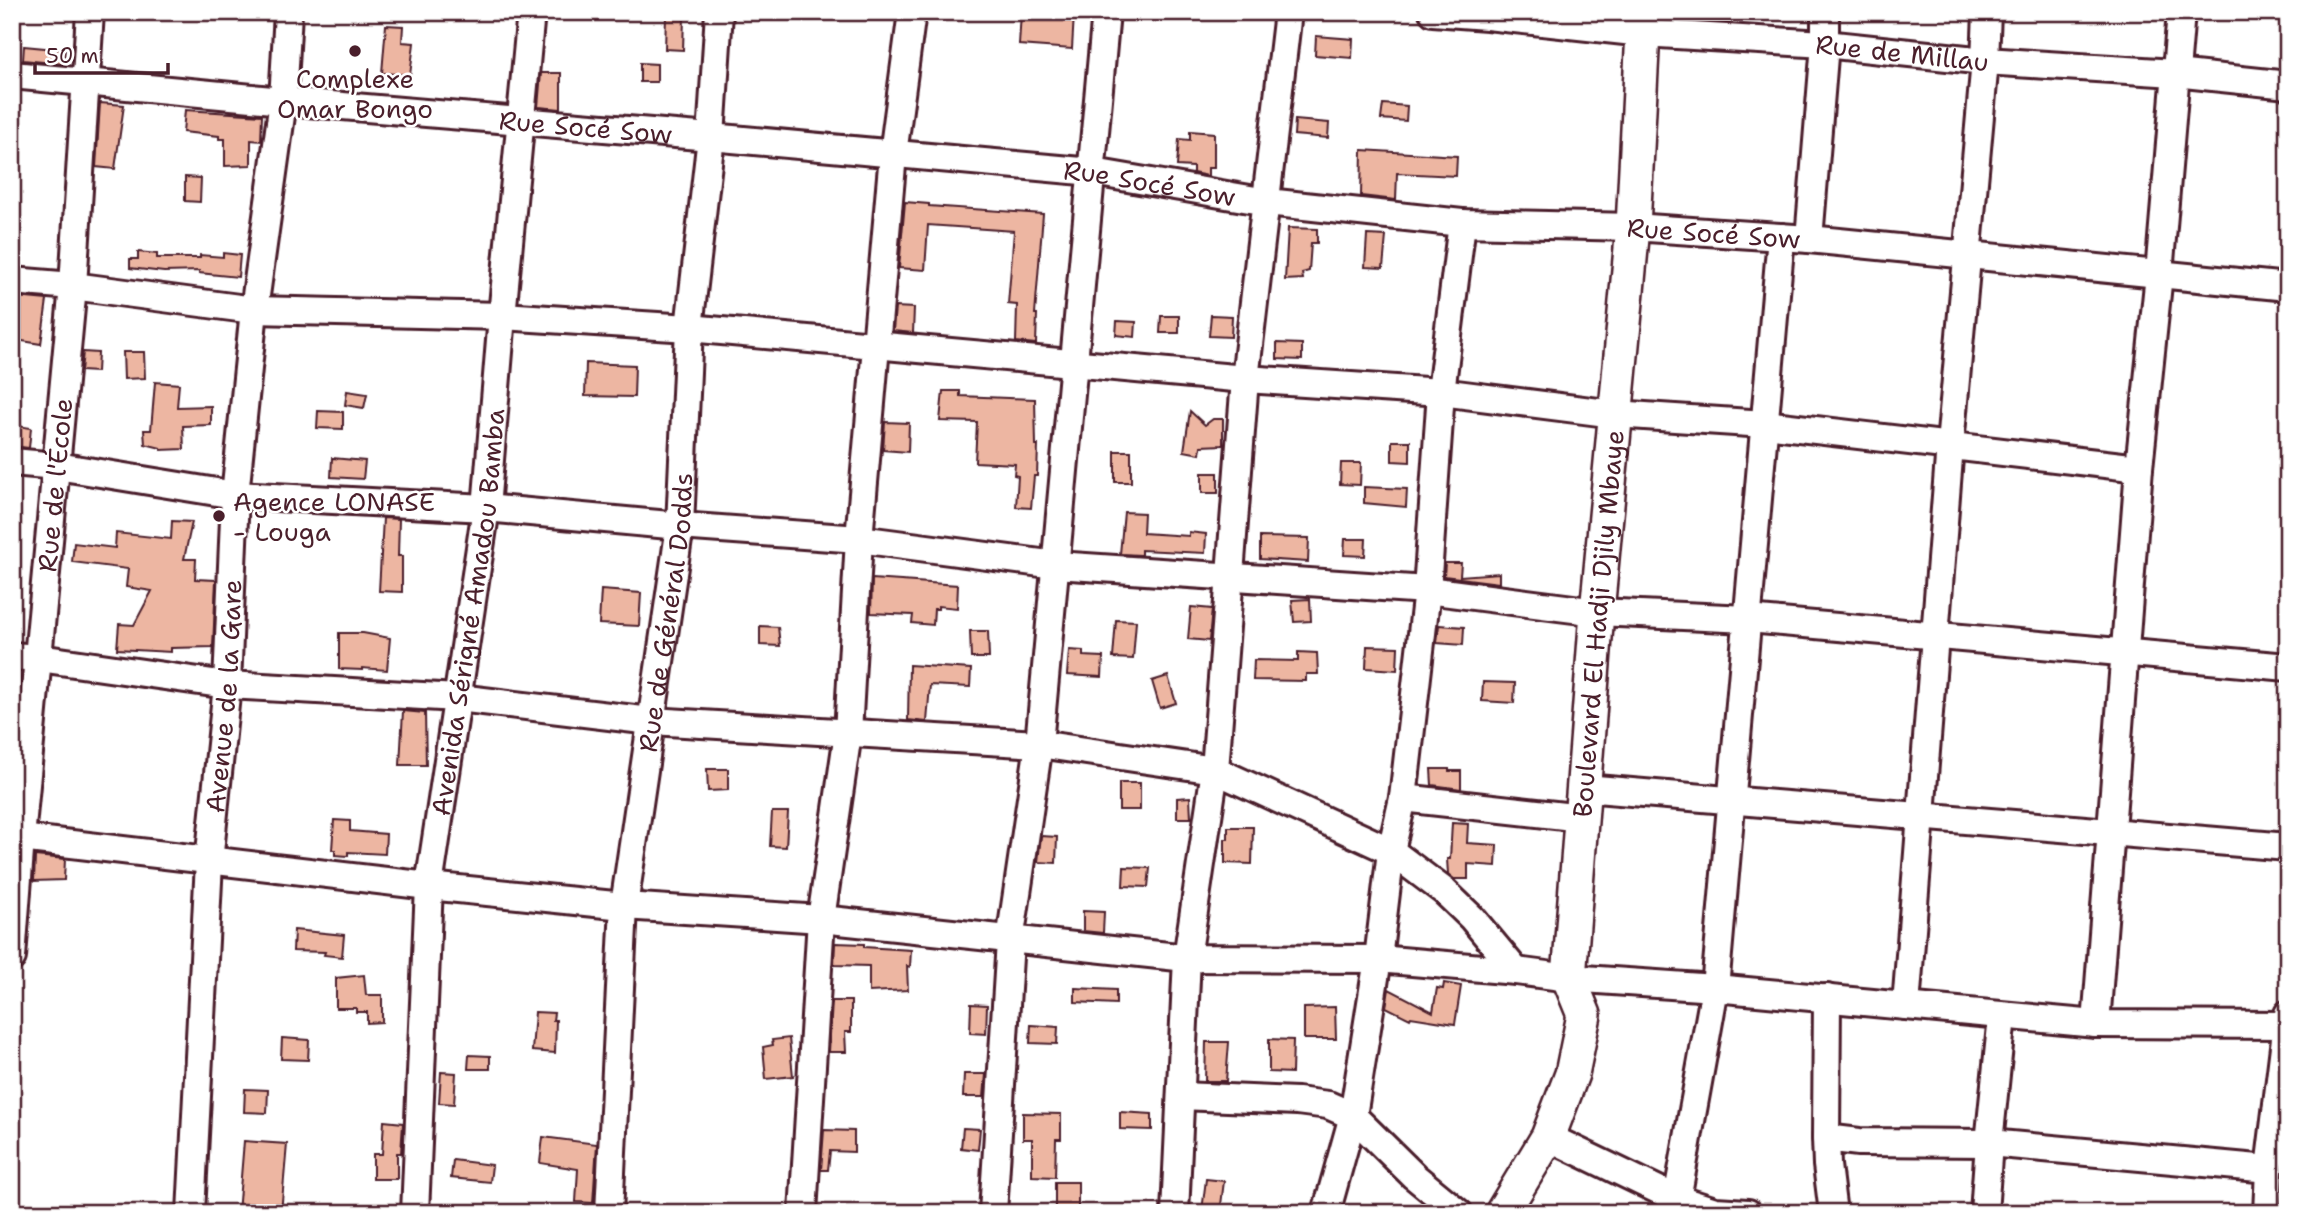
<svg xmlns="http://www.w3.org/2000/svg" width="2300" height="1225" viewBox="0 0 2300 1225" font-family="'Shantell Sans',sans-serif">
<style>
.building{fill:#edb6a2;stroke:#4a1f2b;stroke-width:2}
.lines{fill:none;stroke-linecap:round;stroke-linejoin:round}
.minor-casing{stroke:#4a1f2b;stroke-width:32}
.major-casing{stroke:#4a1f2b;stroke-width:38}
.minor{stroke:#fff;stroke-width:26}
.major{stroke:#fff;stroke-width:33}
.poi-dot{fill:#4a1f2b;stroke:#fff;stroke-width:2.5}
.labels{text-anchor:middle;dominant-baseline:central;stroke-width:5;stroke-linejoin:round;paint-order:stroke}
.street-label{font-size:26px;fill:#4a1f2b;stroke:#fff}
.poi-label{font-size:26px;fill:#4a1f2b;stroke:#fff}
</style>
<rect width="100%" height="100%" fill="#fff"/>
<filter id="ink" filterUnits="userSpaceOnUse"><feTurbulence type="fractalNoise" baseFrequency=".0143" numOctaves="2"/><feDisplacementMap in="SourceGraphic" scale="14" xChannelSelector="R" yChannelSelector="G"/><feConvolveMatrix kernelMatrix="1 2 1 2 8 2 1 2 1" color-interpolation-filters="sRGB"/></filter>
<g filter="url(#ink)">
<g class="building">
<path d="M 1021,12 L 1074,14 L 1072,49 L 1019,45 Z"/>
<path d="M 666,16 L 684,17 L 683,50 L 665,49 Z"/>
<path d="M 386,25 L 403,26 L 402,42 L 414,43 L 410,75 L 382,73 Z"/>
<path d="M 1316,36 L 1353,39 L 1352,58 L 1315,55 Z"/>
<path d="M 24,46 L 65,50 L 63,64 L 23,60 Z"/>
<path d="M 640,63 L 657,64 L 657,82 L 640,82 Z"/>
<path d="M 541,73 L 561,73 L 561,109 L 538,107 Z"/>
<path d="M 100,103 L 124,105 L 115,169 L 96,167 Z"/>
<path d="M 1383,104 L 1407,106 L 1406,121 L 1381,119 Z"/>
<path d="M 185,110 L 262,115 L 261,141 L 251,140 L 251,165 L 225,166 L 225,139 L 219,139 L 219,136 L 183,132 Z"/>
<path d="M 1295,120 L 1329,123 L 1328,138 L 1294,135 Z"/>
<path d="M 1190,131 L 1214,133 L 1214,168 L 1208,168 L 1208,176 L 1193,173 L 1193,167 L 1177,166 L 1179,139 L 1190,140 Z"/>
<path d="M 1362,150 L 1457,156 L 1456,176 L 1397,173 L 1396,200 L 1361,196 Z"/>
<path d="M 185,177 L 201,178 L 200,202 L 185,201 Z"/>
<path d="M 905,202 L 929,204 L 929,206 L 1043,214 L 1035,314 L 1037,314 L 1036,344 L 1016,342 L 1017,305 L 1008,304 L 1014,231 L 928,225 L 925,270 L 899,268 Z"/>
<path d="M 1288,228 L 1317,229 L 1317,243 L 1311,243 L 1309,271 L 1302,273 L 1303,279 L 1285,280 Z"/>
<path d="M 1367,235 L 1386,236 L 1383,268 L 1365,267 Z"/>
<path d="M 138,252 L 157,254 L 157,258 L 200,258 L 200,255 L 223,257 L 223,253 L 240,255 L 238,277 L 199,273 L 199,271 L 164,272 L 130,268 L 130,259 L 138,259 Z"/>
<path d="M 16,297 L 47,300 L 41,344 L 16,340 L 19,302 Z"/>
<path d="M 895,307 L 914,308 L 913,333 L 893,331 Z"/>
<path d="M 1211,315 L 1232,316 L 1231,337 L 1209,336 Z"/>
<path d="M 1161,316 L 1179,316 L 1179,333 L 1160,333 Z"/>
<path d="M 1117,321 L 1136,322 L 1135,337 L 1116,335 Z"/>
<path d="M 1277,343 L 1302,344 L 1302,360 L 1277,359 Z"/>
<path d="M 83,352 L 98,353 L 97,372 L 81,371 Z"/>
<path d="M 123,352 L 144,352 L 145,378 L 124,379 Z"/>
<path d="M 586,363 L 635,365 L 634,397 L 585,396 Z"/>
<path d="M 155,382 L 179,384 L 177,407 L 211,406 L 211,425 L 183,426 L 184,449 L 161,450 L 161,448 L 145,444 L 144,430 L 151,430 Z"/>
<path d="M 347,391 L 367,394 L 364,408 L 345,405 Z"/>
<path d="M 943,391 L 960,391 L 960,396 L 1035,399 L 1036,445 L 1038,445 L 1037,476 L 1034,476 L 1031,508 L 1016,507 L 1018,476 L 1014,475 L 1015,464 L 975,462 L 977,422 L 940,421 Z"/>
<path d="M 318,411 L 343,412 L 343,429 L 317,428 Z"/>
<path d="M 1190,411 L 1205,425 L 1213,419 L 1223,419 L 1223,445 L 1201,446 L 1200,454 L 1184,451 Z"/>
<path d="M 885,422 L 909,423 L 908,452 L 883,450 Z"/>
<path d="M 12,425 L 31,428 L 29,448 L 12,446 Z"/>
<path d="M 1392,441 L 1410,441 L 1410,462 L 1392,461 Z"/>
<rect x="1115" y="451" width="16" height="31"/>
<path d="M 332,458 L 365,461 L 363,479 L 331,477 Z"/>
<path d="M 1341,463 L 1361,463 L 1360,485 L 1340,484 Z"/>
<rect x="1202" y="473" width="16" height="20"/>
<path d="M 1364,487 L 1407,489 L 1406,507 L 1364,503 Z"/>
<path d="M 1124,512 L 1144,513 L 1143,533 L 1189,536 L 1189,532 L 1206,534 L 1205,553 L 1141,550 L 1141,555 L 1120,554 Z"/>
<path d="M 383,518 L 399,519 L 398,556 L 402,556 L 402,592 L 379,591 Z"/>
<path d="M 172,521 L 192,522 L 184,559 L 196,559 L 195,579 L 216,580 L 213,647 L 171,648 L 171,652 L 117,649 L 119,624 L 134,625 L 152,591 L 126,587 L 128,569 L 72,562 L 74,543 L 115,548 L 116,533 L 171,539 Z"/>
<path d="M 1260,537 L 1309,538 L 1308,562 L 1260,559 Z"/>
<path d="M 1345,539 L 1366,539 L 1365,556 L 1344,555 Z"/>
<path d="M 1445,563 L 1461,563 L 1460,576 L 1499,573 L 1499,583 L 1444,576 Z"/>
<path d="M 872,579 L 958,585 L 957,608 L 938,606 L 938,609 L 934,609 L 933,625 L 912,623 L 913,615 L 871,613 Z"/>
<path d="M 601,590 L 641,593 L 639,626 L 599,624 Z"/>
<path d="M 1310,599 L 1311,621 L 1294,622 L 1292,600 Z"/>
<path d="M 1191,607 L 1212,609 L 1209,641 L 1188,639 Z"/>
<path d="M 1116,620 L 1136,621 L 1133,659 L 1113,658 Z"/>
<path d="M 1439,625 L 1464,627 L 1463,645 L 1437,643 Z"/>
<path d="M 760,626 L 778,627 L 780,646 L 760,645 Z"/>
<path d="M 970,631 L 988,631 L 989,658 L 971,658 Z"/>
<path d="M 339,633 L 363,633 L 390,638 L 387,670 L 362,668 L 362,670 L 339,669 Z"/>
<path d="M 1367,646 L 1398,647 L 1397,670 L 1366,668 Z"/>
<path d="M 1069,650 L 1083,651 L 1083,656 L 1103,657 L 1102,677 L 1067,675 Z"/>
<path d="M 1298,652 L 1317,653 L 1318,674 L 1306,674 L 1306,681 L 1253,680 L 1254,660 L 1298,661 Z"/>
<path d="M 909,665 L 971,669 L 970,687 L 930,685 L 927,722 L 908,720 Z"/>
<path d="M 1168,676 L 1176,703 L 1160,708 L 1152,681 Z"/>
<path d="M 1483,682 L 1515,683 L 1514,703 L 1482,701 Z"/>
<path d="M 403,711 L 425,713 L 426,765 L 400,765 Z"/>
<path d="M 707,769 L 728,769 L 728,790 L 708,791 Z"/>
<path d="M 1431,769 L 1449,769 L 1449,771 L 1461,771 L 1461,789 L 1432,785 Z"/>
<rect x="1119" y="783" width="21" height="27"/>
<path d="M 1190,797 L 1191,818 L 1177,818 L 1177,798 Z"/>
<path d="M 772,812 L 788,812 L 786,847 L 770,846 Z"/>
<path d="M 334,820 L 350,821 L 350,831 L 386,834 L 385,854 L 348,852 L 348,856 L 335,855 L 335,850 L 332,850 Z"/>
<path d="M 1452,823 L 1468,824 L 1467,843 L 1497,845 L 1496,866 L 1468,864 L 1468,879 L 1454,879 L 1448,874 L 1447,859 L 1450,859 Z"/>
<path d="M 1228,827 L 1253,827 L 1252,864 L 1225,863 L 1225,839 L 1228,839 Z"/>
<path d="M 1041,836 L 1057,837 L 1056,863 L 1038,862 Z"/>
<path d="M 35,856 L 65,859 L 64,880 L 34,881 Z"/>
<path d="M 1124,867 L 1150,868 L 1148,887 L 1123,886 Z"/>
<path d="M 1083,911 L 1104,912 L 1103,933 L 1083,931 Z"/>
<path d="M 294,930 L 344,935 L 342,957 L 324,955 L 325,952 L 293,951 Z"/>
<path d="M 835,943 L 864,944 L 864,947 L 911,950 L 910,967 L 907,966 L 908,990 L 869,992 L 869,966 L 834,965 Z"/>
<path d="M 364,975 L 366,995 L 382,995 L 382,1022 L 367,1023 L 367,1012 L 356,1012 L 356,1008 L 336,1008 L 336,978 Z"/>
<path d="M 1444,983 L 1461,986 L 1455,1024 L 1411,1017 L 1410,1019 L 1386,1007 L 1389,989 L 1433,1012 L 1437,988 L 1443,989 Z"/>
<path d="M 1075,988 L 1116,990 L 1116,1004 L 1075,1002 Z"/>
<path d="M 832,1001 L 851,1001 L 851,1032 L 845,1032 L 846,1052 L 829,1052 Z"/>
<path d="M 971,1004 L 987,1005 L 986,1034 L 970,1033 Z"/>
<path d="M 1335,1007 L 1336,1039 L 1304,1039 L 1304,1008 Z"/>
<path d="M 535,1012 L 554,1013 L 553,1020 L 556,1020 L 555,1053 L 532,1051 Z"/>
<path d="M 1031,1025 L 1058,1027 L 1057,1044 L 1030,1043 Z"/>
<path d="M 282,1038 L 309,1040 L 308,1060 L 281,1059 Z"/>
<path d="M 789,1038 L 793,1076 L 766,1079 L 763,1047 L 773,1045 L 772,1040 Z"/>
<path d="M 1269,1039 L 1293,1040 L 1292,1073 L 1269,1072 Z"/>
<path d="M 1206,1042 L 1229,1042 L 1226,1081 L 1205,1081 Z"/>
<path d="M 469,1055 L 490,1056 L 490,1069 L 468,1069 Z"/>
<path d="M 441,1072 L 456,1073 L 454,1104 L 439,1103 Z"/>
<path d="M 964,1074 L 986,1074 L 984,1097 L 963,1097 Z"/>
<path d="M 245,1089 L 268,1090 L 267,1113 L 244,1112 Z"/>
<path d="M 1120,1112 L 1152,1114 L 1152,1130 L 1120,1129 Z"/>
<path d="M 1023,1113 L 1061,1114 L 1061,1139 L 1056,1139 L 1055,1177 L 1032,1176 L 1032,1139 L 1023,1139 Z"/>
<path d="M 384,1121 L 403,1123 L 401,1153 L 397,1153 L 397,1179 L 373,1179 L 373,1154 L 382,1154 Z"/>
<path d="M 963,1128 L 980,1129 L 978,1150 L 961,1148 Z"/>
<path d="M 824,1130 L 854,1131 L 854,1152 L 830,1151 L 828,1170 L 821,1170 Z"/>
<path d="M 543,1137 L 597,1144 L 593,1203 L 576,1202 L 578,1169 L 540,1163 Z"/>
<path d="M 244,1141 L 287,1144 L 281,1213 L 238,1213 Z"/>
<path d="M 453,1160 L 492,1165 L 490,1182 L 451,1178 Z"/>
<path d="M 1206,1179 L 1224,1181 L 1220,1213 L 1202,1211 Z"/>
<rect x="1055" y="1182" width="23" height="27"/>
</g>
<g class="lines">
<g class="minor-casing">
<g id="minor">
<path id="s1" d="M 1433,12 L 1487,16 L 1643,33 L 1825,44 L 1985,61 L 2175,73 L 2288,85"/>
<path id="s2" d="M 12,75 L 283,101 L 711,137 L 1093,172 L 1267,202 L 1462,223 L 1633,227 L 1809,239 L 2288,287"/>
<path d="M 1809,239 L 1825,44 L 1825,12"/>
<path d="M 12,281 L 73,286 L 254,310 L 502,316 L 689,328 L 1245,379 L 1441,392 L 1615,414 L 1765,424 L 2139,468"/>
<path d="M 12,462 L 57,466 L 235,495 L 486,508 L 680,526 L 859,539 L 1056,565 L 1427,590 L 1597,612 L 1748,619 L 2288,667"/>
<path d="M 12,656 L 39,658 L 227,685 L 458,698 L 651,721 L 1039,744 L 1215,770 L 1391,851 L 1444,891 L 1472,918 L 1516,971"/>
<path d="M 1584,788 L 2288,847"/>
<path d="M 1403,798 L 1582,818"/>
<path d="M 12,837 L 429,886 L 624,906 L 821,919 L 1187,958 L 1378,959 L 1516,971 L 1569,978 L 1715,988 L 2096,1024 L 2286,1025"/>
<path id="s3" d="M 12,957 L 21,838 L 73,286 L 90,12"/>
<path d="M 1906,1006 L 1950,445 L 1985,61 L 1987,12"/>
<path d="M 2096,1024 L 2139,468 L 2159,274 L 2181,12"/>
<path d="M 1181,1096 L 1297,1101 L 1328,1105 L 1353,1116 L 1414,1176 L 1459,1213"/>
<path d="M 1548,1137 L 1677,1199 L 1715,1211 L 1748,1213"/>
<path d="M 1826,1138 L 1827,998"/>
<path d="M 1677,1199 L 1715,988 L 1781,237"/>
<path id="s4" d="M 191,1213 L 209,862 L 227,685 L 235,495 L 254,310 L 283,101 L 288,12"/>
<path id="s5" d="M 415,1213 L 429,886 L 486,508 L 502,316 L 531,12"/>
<path id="s6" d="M 609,1213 L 624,906 L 680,526 L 689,328 L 711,137 L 719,12"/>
<path d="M 803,1213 L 821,919 L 848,733 L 859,539 L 893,154 L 912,12"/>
<path d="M 993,1213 L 1010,941 L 1039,744 L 1106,12"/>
<path d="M 1175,1213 L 1187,958 L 1215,770 L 1245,379 L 1288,12"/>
<path d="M 1326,1213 L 1353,1116 L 1378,959 L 1391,851 L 1403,798 L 1427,590 L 1441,392 L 1462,223"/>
<path d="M 1833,1213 L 1827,1165 L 1826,1138 L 1859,1142 L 1989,1143 L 2269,1169"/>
<path d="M 1984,1213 L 1989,1143 L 2002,1016"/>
<path d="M 2267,1213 L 2269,1169 L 2288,1014"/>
</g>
</g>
<g class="major-casing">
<g id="major">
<path id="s7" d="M 1502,1213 L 1548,1137 L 1572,1074 L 1584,1015 L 1569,978 L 1597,612 L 1633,227 L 1644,12"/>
</g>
</g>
<use href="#minor" class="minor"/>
<use href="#major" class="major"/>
</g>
</g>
<g class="poi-dot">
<circle cx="355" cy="51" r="7"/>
<circle cx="219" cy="516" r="7"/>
</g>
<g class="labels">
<g class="street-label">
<text stroke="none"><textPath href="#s1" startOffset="471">Rue de Millau</textPath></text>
<text stroke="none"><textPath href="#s2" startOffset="576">Rue Socé Sow</textPath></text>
<text stroke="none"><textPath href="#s2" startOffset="1143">Rue Socé Sow</textPath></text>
<text stroke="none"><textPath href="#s2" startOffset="1710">Rue Socé Sow</textPath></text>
<text stroke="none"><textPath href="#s3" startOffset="474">Rue de l'École</textPath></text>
<text stroke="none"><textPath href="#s5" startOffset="604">Avenida Sérigné Amadou Bamba</textPath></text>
<text stroke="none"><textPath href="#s6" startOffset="604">Rue de Général Dodds</textPath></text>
<text stroke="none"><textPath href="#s7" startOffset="612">Boulevard El Hadji Djily Mbaye</textPath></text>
<text stroke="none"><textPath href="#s4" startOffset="518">Avenue de la Gare</textPath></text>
</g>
<g class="poi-label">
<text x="355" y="78">Complexe<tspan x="355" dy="30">Omar Bongo</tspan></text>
<text x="233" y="501" text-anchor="start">Agence LONASE<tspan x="233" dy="30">- Louga</tspan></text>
</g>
</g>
<rect width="2300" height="1225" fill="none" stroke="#fff" stroke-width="42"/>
<rect x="21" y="21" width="2258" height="1183" fill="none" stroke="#4a1f2b" stroke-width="2.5" filter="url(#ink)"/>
<path d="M35 63v10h133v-10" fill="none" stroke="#4a1f2b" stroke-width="3.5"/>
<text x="46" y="63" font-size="21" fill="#4a1f2b" stroke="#ffffff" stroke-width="5" paint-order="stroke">50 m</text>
</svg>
